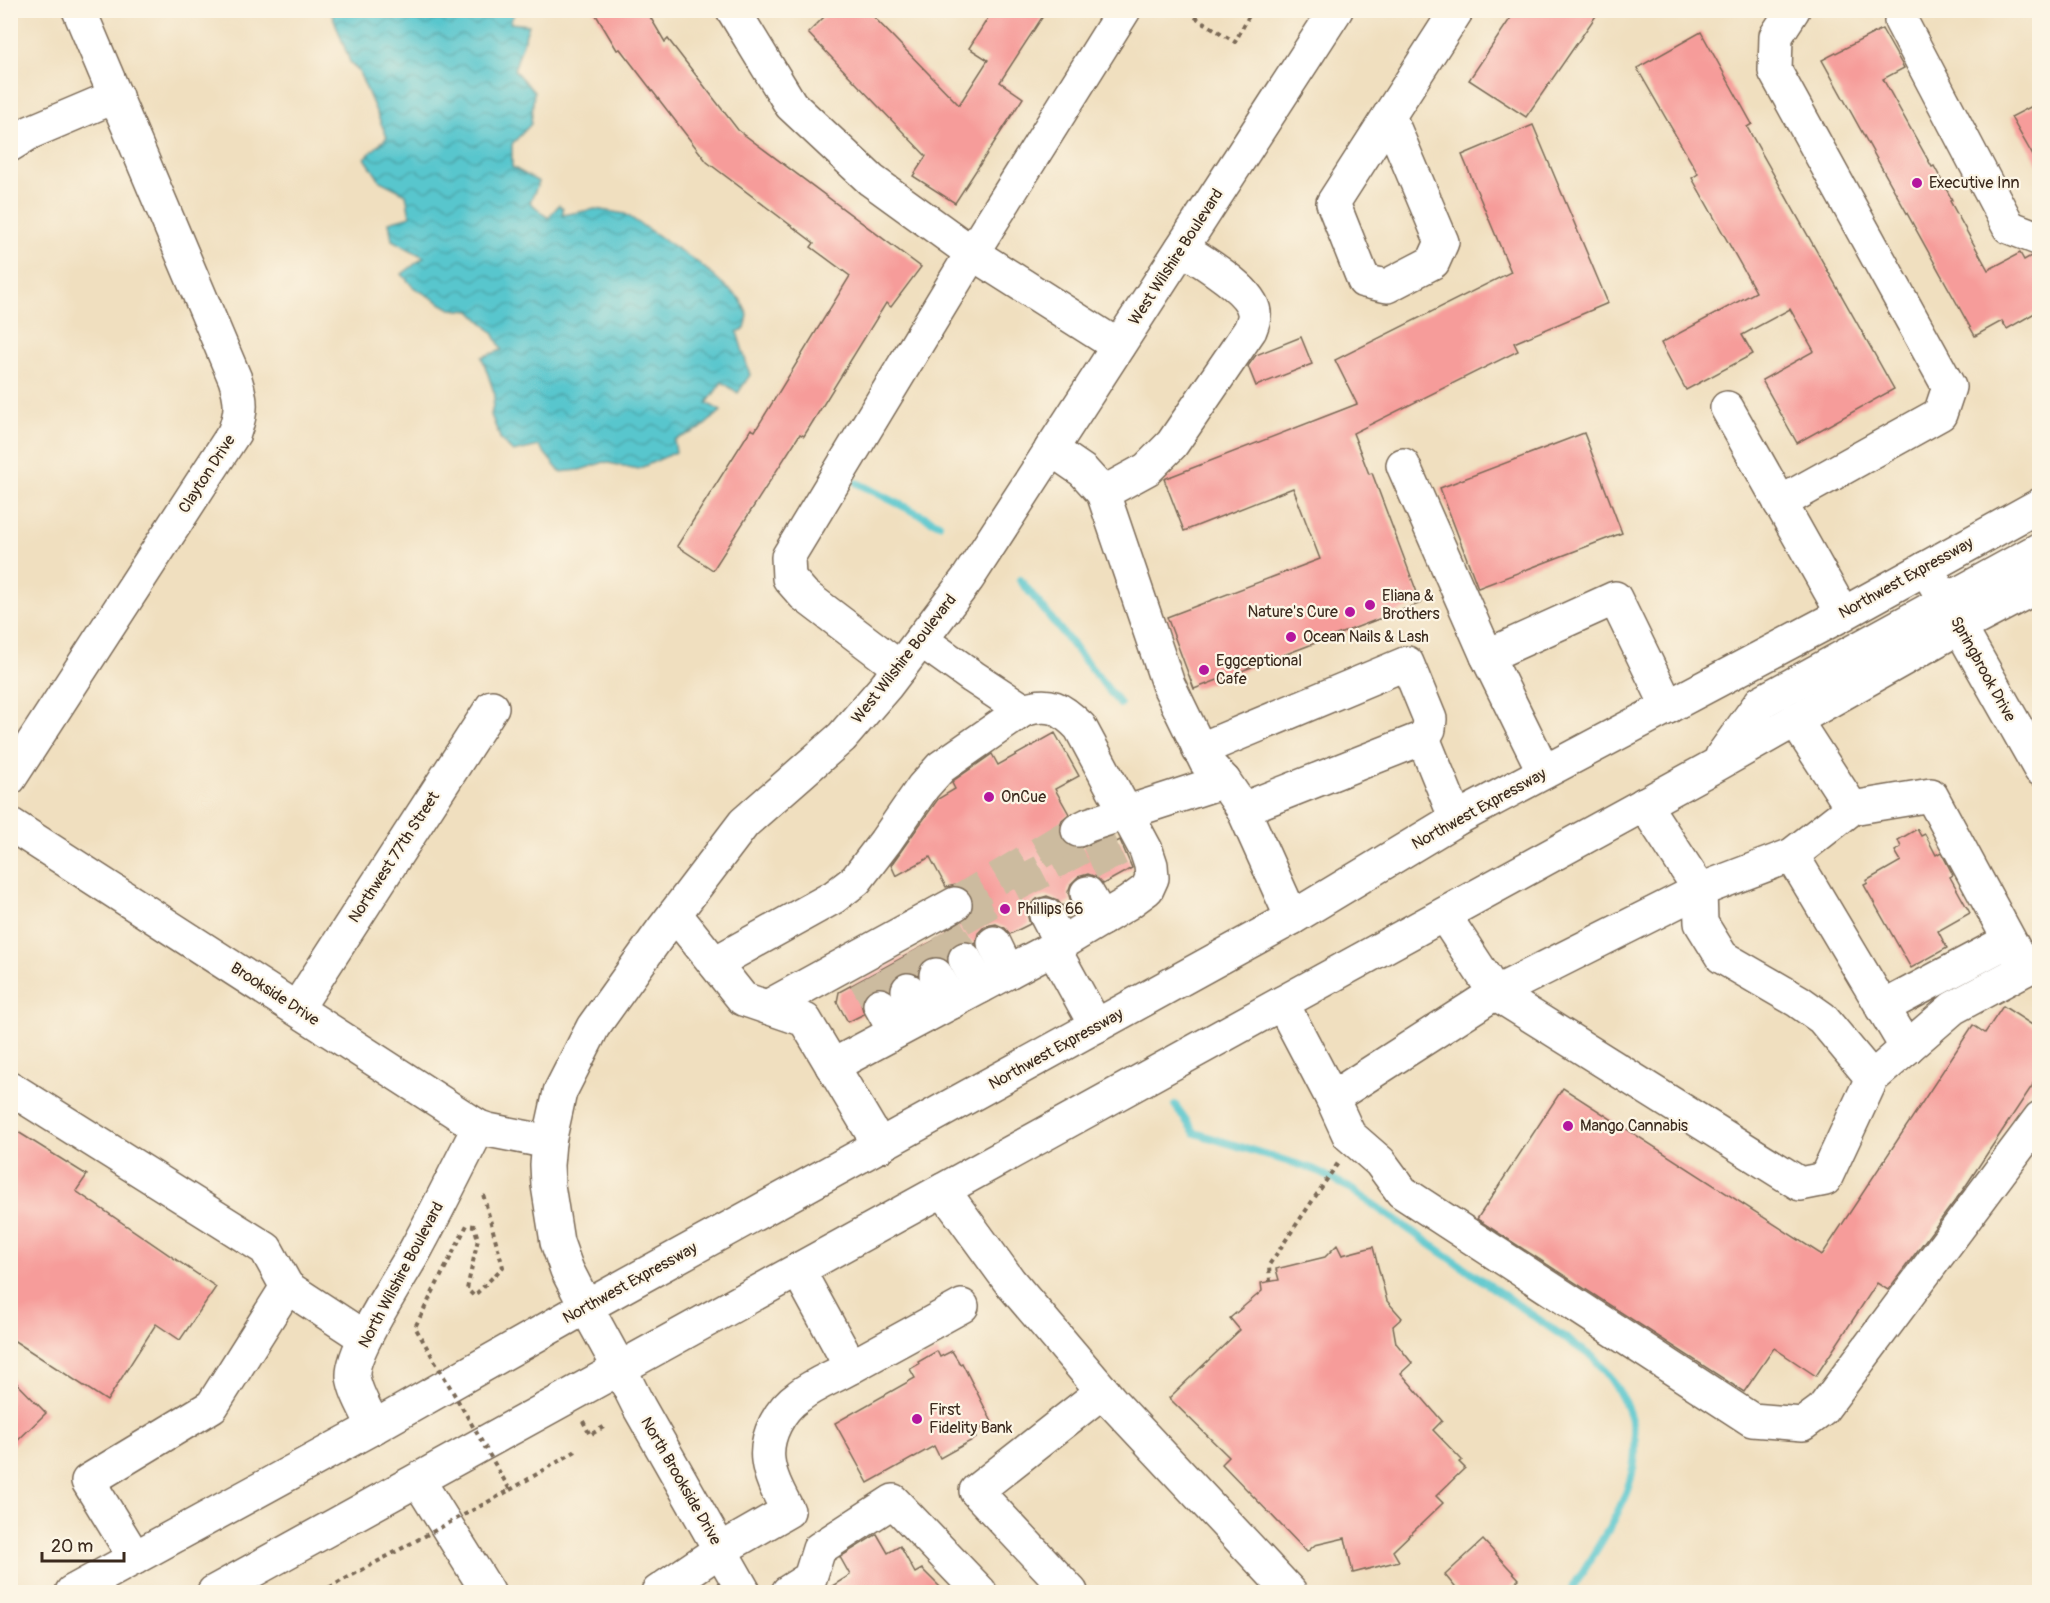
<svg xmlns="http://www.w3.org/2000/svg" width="2050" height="1603" viewBox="0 0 2050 1603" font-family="Pangolin,sans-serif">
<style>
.water{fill:url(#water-waves);stroke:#4a7876;stroke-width:1.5}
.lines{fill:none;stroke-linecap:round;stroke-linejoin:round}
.stream{stroke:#59c6cd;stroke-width:8}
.building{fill:#f69c9a}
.minor-tunnel{stroke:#ccbb9f;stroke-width:33;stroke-dasharray:33 16;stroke-linecap:butt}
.minor-casing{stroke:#7a6956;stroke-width:36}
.major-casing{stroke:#7a6956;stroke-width:36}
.highway-casing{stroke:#7a6956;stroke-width:36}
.path{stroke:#7a6956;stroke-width:4;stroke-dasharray:4.5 4.5;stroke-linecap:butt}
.minor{stroke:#fff;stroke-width:33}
.major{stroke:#fff;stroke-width:33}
.highway{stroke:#fff;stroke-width:33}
.path-bridge{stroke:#7a6956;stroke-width:4;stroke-dasharray:4.5 4.5;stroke-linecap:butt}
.poi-dot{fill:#b5179e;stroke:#fcf5e5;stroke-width:2}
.labels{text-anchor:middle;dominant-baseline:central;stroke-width:4.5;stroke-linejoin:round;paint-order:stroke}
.poi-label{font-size:16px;fill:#3b2a1e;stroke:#fcf5e5;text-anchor:start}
.street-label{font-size:16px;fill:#3b2a1e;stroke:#fcf5e5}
</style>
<defs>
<pattern id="water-waves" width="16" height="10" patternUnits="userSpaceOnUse" patternTransform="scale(1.5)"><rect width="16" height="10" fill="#59c6cd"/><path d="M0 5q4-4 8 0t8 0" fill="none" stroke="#4ba1a6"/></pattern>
</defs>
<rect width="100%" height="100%" fill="#fcf5e5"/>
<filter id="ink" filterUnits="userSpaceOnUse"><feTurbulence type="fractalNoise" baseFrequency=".0167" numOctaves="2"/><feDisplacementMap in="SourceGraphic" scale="12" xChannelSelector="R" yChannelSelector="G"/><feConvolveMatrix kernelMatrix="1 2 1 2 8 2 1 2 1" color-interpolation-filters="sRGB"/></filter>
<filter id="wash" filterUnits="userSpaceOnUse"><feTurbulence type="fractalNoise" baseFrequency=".008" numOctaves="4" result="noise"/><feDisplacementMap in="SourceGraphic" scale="24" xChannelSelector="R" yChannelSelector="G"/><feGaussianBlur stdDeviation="1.35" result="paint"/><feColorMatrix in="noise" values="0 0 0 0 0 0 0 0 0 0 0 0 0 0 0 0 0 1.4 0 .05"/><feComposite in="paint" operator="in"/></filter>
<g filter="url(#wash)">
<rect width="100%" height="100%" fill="#f0dfbf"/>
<path class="water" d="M 331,11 L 515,11 L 510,23 L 529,25 L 514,70 L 534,92 L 531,124 L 512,144 L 512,167 L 539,182 L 530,202 L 548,218 L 559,205 L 563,208 L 563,215 L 595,209 L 625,214 L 700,264 L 740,299 L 748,315 L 745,329 L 737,332 L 750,375 L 738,393 L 722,382 L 707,403 L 721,411 L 700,429 L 674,440 L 676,452 L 638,469 L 604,462 L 580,470 L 560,472 L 539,446 L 513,452 L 501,440 L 491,415 L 495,395 L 482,357 L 502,350 L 493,333 L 471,311 L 451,309 L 413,287 L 402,274 L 424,257 L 392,240 L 389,222 L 410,216 L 406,194 L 380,181 L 365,158 L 387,137 L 359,72 L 350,62 Z"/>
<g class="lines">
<g class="stream">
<path d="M 857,483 L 939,524"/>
<path d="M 1020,580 L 1120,704"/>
<path d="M 1175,1105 L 1195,1133 L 1313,1169 L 1348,1187 L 1594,1358 C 1674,1447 1621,1509 1570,1592"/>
</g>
</g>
<g id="blocks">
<g class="building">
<path d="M 593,10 L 646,10 L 665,42 L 668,39 L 738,130 L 921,267 L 891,307 L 886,303 L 804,436 L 800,434 L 713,570 L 677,546 L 751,429 L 755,431 L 850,276 L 811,247 L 814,243 L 707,162 L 620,49 L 617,50 Z"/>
<path d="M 831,10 L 867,10 L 959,105 L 988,60 L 969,48 L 993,10 L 1047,10 L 1000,82 L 1023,98 L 955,203 L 913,176 L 926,156 L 808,33 Z"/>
<path d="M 1516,10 L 1600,10 L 1526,117 L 1469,80 Z"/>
<path d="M 1882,29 L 1904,68 L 1883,79 L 1932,167 L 1934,166 L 1952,200 L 1950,201 L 1988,270 L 2020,253 L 2024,260 L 2031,256 L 2040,257 L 2040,310 L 2007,329 L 2002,321 L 1975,336 L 1822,60 Z"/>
<path d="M 1701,32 L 1752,124 L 1747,127 L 1894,389 L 1797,443 L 1762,380 L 1814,351 L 1790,309 L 1742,335 L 1753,354 L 1686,390 L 1661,343 L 1756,292 L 1692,178 L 1698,174 L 1637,68 Z"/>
<path d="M 2040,102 L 2040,168 L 2011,117 Z"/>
<path d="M 1533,125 L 1608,303 L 1514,343 L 1518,351 L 1353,433 L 1369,474 L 1372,473 L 1421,603 L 1194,689 L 1167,617 L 1320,559 L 1293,488 L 1184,531 L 1164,479 L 1357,404 L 1335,360 L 1511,272 L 1462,155 Z"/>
<path d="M 1301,337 L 1312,364 L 1256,386 L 1248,366 L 1256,355 Z"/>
<path d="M 1584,433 L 1622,533 L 1478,588 L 1440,488 Z"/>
<path d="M 1055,733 L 1079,776 L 1055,789 L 1069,814 L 1062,820 L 1059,828 L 1062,839 L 1068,846 L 1077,849 L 1099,841 L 1111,845 L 1120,840 L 1132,868 L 1103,884 L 1096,877 L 1088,874 L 1078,877 L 1071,884 L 1068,892 L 1071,902 L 1062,906 L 1057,900 L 1047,896 L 1037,899 L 1030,905 L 1027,914 L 1030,924 L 1010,934 L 1005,928 L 996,924 L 985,926 L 978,933 L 976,944 L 966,940 L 956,943 L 949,950 L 947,960 L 936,956 L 927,959 L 920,965 L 918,974 L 909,971 L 899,973 L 892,980 L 889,989 L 880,986 L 870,989 L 864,996 L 861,1004 L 864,1014 L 848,1022 L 837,1002 L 839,992 L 946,934 L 947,929 L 964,920 L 971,913 L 974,904 L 971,895 L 965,888 L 956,885 L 946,887 L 930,857 L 896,876 L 891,865 L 938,799 L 955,789 L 952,783 L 953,781 L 992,754 L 998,765 Z"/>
<path d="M 1917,829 L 1921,836 L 1925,834 L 1936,855 L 1941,852 L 1953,875 L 1950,877 L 1970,913 L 1938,931 L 1947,948 L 1911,968 L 1864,885 L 1868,883 L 1866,881 L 1901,861 L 1895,851 L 1901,847 L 1898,840 Z"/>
<path d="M 2003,1006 L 2040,1030 L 2040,1074 L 1963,1190 L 1888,1290 L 1877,1283 L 1816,1376 L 1774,1348 L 1744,1392 L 1477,1219 L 1563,1088 L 1822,1255 L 1973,1025 L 1985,1033 Z"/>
<path d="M 10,1127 L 87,1175 L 76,1191 L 216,1287 L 180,1340 L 156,1324 L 107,1401 L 10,1338 Z"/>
<path d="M 1337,1245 L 1342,1255 L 1373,1247 L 1387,1301 L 1402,1318 L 1393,1326 L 1396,1343 L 1412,1363 L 1401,1373 L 1442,1421 L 1433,1430 L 1462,1460 L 1459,1462 L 1465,1468 L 1436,1496 L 1443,1503 L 1393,1551 L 1399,1561 L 1353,1573 L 1345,1538 L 1315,1545 L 1307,1552 L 1222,1464 L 1229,1457 L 1169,1398 L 1240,1330 L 1230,1318 L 1262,1291 L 1261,1283 L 1279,1280 L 1276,1269 L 1325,1257 Z"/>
<path d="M 937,1351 L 940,1357 L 952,1351 L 960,1364 L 962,1363 L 992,1422 L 973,1433 L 976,1438 L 940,1458 L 934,1446 L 868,1483 L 835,1423 L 915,1378 L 910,1369 L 919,1364 L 918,1362 Z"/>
<path d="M 10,1376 L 46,1413 L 10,1448 Z"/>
<path d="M 877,1534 L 888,1553 L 900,1546 L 915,1573 L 922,1569 L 946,1593 L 821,1593 L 850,1575 L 840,1557 Z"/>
<path d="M 1483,1540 L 1519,1579 L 1504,1593 L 1460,1593 L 1445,1575 Z"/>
</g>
</g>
</g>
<g filter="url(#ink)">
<use href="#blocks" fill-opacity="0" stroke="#7a6956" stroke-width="1.5"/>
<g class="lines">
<g class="minor-tunnel">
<path d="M 1059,841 L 1087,893"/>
<path d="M 1098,841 L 1115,878"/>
<path d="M 1020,864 L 1046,915"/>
<path d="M 967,896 L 994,943"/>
<path d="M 955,904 L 1078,830"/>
<path d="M 947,930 L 965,959"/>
<path d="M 921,947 L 936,975"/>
<path d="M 893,963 L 908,990"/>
<path d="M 865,978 L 880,1005"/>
</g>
<g class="minor-casing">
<g id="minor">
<path d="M 733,10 L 791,105 L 871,180 L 972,253 L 1118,346"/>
<path d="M 1901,21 L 2009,227 L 2040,239"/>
<path d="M 1389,116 L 1442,242 L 1433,262 L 1387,286 L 1364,281 L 1333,203 L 1457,10"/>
<path d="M 10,145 L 31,132 L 116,96"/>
<path d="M 1727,408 L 1843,614"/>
<path d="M 1051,449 L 1083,471 L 1103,493 L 1168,684 L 1206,762 L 1224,781"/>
<path d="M 1403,465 L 1487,656 L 1544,772"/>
<path d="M 1103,493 L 1147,469 L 1172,444 L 1250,330 C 1252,325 1255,318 1254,312 C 1251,289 1201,261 1182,248"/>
<path d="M 1780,503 L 1940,414 L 1949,387 L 1775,71 L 1776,36 L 1793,10"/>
<path d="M 1926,568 L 2040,769"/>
<path d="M 921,640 L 973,677 L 1023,710 C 1050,701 1061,708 1080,727 L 1146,850 L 1151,865 L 1152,878 L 1147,889 L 1128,903 L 1053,948"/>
<path d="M 1487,656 L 1615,598 L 1668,707"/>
<path d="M 900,668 L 804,595 L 789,578 L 788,557 L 972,253 L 1124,10"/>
<path d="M 1795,720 L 1852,808"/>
<path d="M 1199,750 L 1407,663 L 1430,719 L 1429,729 L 1423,738"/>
<path d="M 10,778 L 234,433 C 242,411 242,401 235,379 L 79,10"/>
<path d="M 1644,804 L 1700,890 L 1701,923 L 1722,957 L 1798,1001 L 1822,1018 L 1872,1078 L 1953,1008 L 2040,961"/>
<path d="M 1243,809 L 1423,738 L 1456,819"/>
<path d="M 10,824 L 479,1127 L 488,1130 L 549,1142"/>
<path d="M 1078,830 L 1088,825 L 1224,781 L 1243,809 L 1292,918"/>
<path d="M 1792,855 L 1907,1048"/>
<path d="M 1087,893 L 1102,919"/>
<path d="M 675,914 L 743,999 L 805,1020 L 880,1146"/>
<path d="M 1046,915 L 1061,944"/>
<path d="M 1444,915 L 1495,993 L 1800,1184 L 1825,1179 L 1872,1078"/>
<path d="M 994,943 L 1008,972"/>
<path d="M 965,959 L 980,987"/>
<path d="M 715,963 L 834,897 L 856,880 L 885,842 L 923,787 L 941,767 L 1023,710"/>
<path d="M 936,975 L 952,1002"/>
<path d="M 908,990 L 923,1017"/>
<path d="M 1282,1003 L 1332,1098 L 1349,1135 L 1380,1162 L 1402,1192 L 1752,1420 L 1803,1424 L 1822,1410 L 2040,1118"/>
<path d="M 880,1005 L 895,1032"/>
<path d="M 767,1007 L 955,904"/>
<path d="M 297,1008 L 492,707"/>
<path d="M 1882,1008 L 2008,941"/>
<path d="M 832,1066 L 1053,948 L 1096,1026"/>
<path d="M 10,1088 L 266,1249 L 287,1287"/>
<path d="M 1332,1098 L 1495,993 L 1700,890 L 1792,855 L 1852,808 L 1931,795 L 2025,969"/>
<path d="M 943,1190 L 1010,1282 L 1112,1402 L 1290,1592"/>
<path d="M 798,1270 L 851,1367 L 962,1306"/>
<path d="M 620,1369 L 639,1407 L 744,1592"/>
<path d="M 374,1427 C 367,1411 355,1393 353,1376 C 351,1350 402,1275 416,1249 C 438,1209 458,1167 479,1127"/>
<path d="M 418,1480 L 488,1592"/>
<path d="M 135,1558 L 88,1481 L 212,1406 L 287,1287 L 365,1338"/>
<path d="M 658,1592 L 720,1550 L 788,1511 C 780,1495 770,1478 768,1460 C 765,1436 780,1409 799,1396 C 814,1384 834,1377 851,1367"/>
<path d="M 788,1592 L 810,1578 L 819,1549 L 893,1501 L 980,1592"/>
<path d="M 1071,1592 L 976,1491 L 1103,1391"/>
</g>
</g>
<g class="major-casing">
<path id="major" d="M 586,1307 L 567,1270 L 557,1242 L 548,1185 L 547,1165 L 549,1142 L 560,1092 L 593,1027 L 661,932 L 744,823 L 842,737 L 886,686 L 968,578 L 1336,10"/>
</g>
<g class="highway-casing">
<g id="highway">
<path d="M 1722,756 L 1761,702 L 2040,549"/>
<path d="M 586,1307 L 620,1369"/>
<path d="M 72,1592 L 374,1427 L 586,1307 L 1292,918 L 1456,819 L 1843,614 L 2040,505"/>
<path d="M 214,1592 L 1282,1003 L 1716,765 L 1960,627 L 2040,585"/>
</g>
</g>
<g class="path">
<path d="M 1195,17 L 1235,42 L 1252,10"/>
<path d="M 1270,1282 L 1269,1265 L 1338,1163"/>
<path d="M 583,1421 L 590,1435 L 607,1425"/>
<path d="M 510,1490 L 576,1451"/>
</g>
<use href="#minor" class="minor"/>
<use href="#major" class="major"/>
<use href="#highway" class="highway"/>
<path class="path-bridge" d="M 321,1592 L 510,1490 L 415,1327 L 467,1225 L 474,1226 L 478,1239 L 467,1289 L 474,1296 L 503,1267 L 483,1194"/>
</g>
</g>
<g class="poi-dot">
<circle cx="1917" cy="183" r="6"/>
<circle cx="1370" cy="605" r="6"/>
<circle cx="1350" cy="612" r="6"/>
<circle cx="1291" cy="637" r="6"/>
<circle cx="1204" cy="670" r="6"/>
<circle cx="989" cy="797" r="6"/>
<circle cx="1005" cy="909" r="6"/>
<circle cx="1568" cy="1126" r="6"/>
<circle cx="917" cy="1419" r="6"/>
</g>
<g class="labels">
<g class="poi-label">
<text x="1929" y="183">Executive Inn</text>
<text x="1382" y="596">Eliana &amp;<tspan x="1382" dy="18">Brothers</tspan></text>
<text x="1338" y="612" text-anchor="end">Nature's Cure</text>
<text x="1303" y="637">Ocean Nails &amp; Lash</text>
<text x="1216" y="661">Eggceptional<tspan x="1216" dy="18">Cafe</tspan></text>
<text x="1001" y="797">OnCue</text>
<text x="1017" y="909">Phillips 66</text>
<text x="1580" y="1126">Mango Cannabis</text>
<text x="929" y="1410">First<tspan x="929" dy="18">Fidelity Bank</tspan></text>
</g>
<g class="street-label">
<text transform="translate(1176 257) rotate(-57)">West Wilshire Boulevard</text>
<text transform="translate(207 474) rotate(-57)">Clayton Drive</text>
<text transform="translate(1906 578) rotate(-29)">Northwest Expressway</text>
<text transform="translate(904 659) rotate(-52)">West Wilshire Boulevard</text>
<text transform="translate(1983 669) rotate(61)">Springbrook Drive</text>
<text transform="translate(1479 809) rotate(-29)">Northwest Expressway</text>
<text transform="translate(394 857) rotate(-57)">Northwest 77th Street</text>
<text transform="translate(275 994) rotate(33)">Brookside Drive</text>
<text transform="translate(1056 1049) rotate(-29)">Northwest Expressway</text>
<text transform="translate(401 1275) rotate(-62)">North Wilshire Boulevard</text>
<text transform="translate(630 1283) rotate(-29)">Northwest Expressway</text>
<text transform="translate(681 1481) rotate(60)">North Brookside Drive</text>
</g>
</g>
<rect width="2050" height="1603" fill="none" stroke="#fcf5e5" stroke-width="36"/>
<path d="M42 1552v9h82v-9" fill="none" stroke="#3b2a1e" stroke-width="3"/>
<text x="51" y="1552" font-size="18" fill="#3b2a1e" stroke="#fcf5e5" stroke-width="4.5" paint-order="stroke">20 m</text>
</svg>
